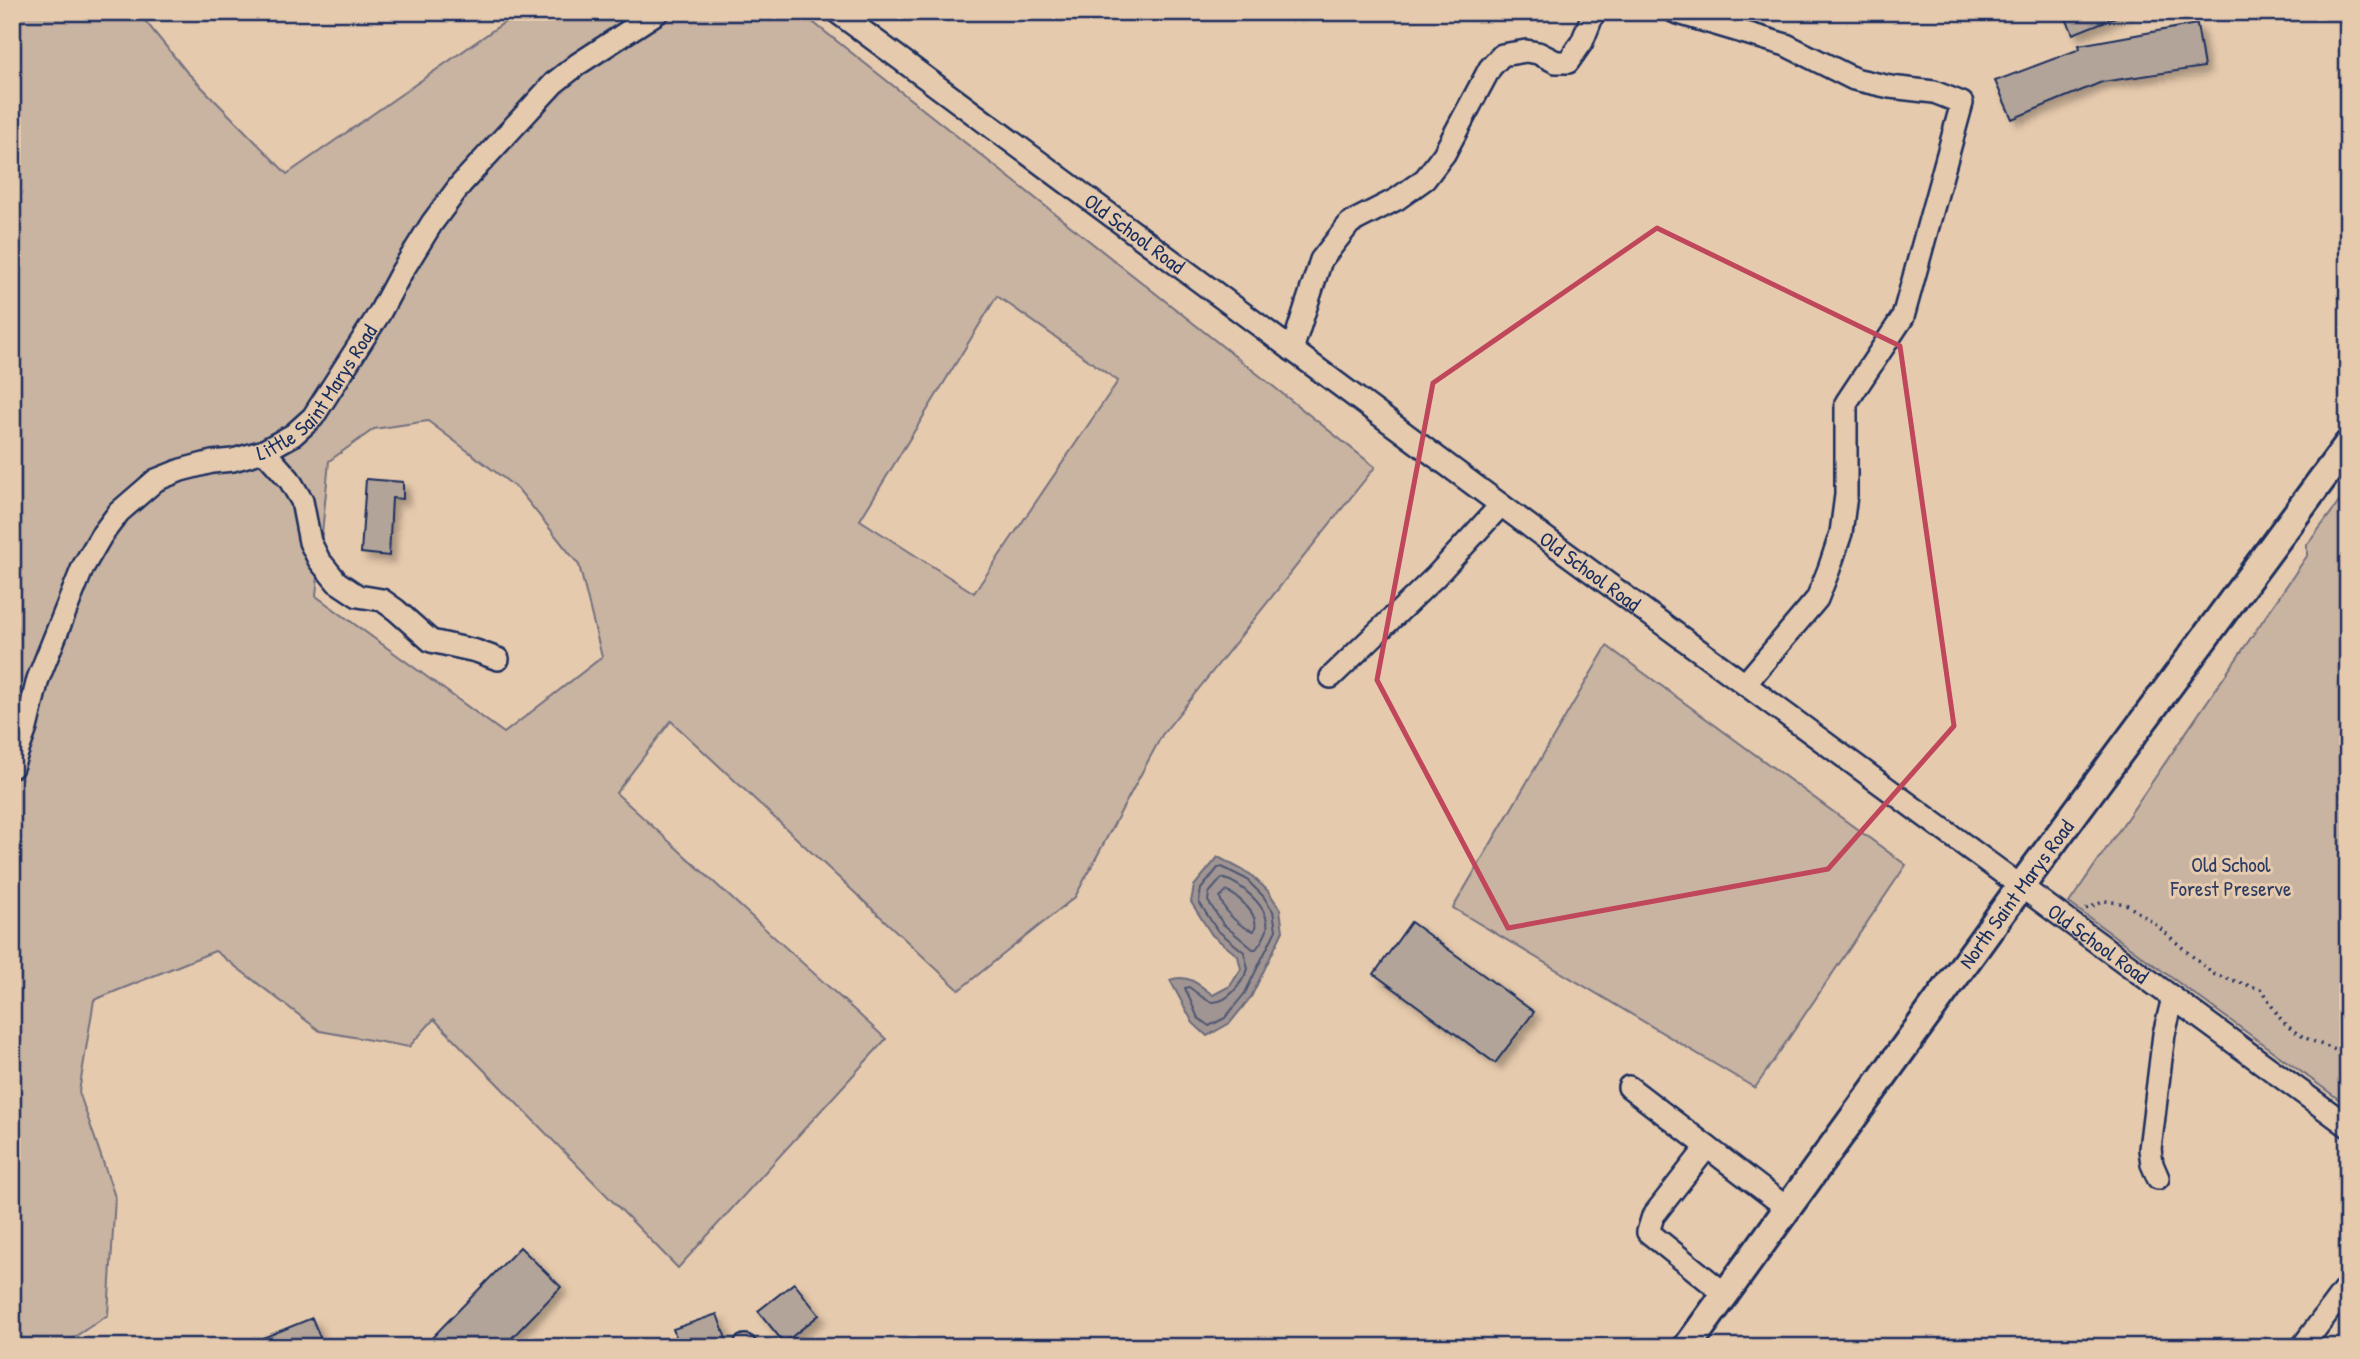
<svg xmlns="http://www.w3.org/2000/svg" width="2360" height="1359" viewBox="0 0 2360 1359" font-family="'Patrick Hand',sans-serif">
<style>
.green{fill:#c9b3a1;stroke:#727180;stroke-width:2;fill-rule:evenodd}
.water{fill:#a09592;stroke:#6b6c7d;stroke-width:2}
.lines{fill:none;stroke-linecap:round;stroke-linejoin:round}
.shore{stroke:#505873;stroke-width:2}
.building{fill:#b3a499;stroke:#1b2f5e;stroke-width:2;filter:url(#shadow)}
.minor-casing{stroke:#1b2f5e;stroke-width:26}
.major-casing{stroke:#1b2f5e;stroke-width:32}
.path{stroke:#1b2f5e;stroke-width:3.5;stroke-dasharray:2 5;stroke-linecap:butt}
.minor{stroke:#e6caad;stroke-width:21}
.major{stroke:#e6caad;stroke-width:26}
.marked{fill:none;stroke:#bf465b;stroke-width:5;stroke-linejoin:round}
.labels{text-anchor:middle;dominant-baseline:central;stroke-width:6;stroke-linejoin:round;paint-order:stroke}
.street-label{font-size:21px;fill:#1b2f5e;stroke:#e6caad}
.park-label{font-size:21px;fill:#2c3c65;stroke:#e6caad}
</style>
<defs>
<filter id="shadow"><feDropShadow dx="6" dy="6" stdDeviation="3.5" flood-color="#0004"/></filter>
</defs>
<rect width="100%" height="100%" fill="#e6caad"/>
<filter id="ink" filterUnits="userSpaceOnUse"><feTurbulence type="fractalNoise" baseFrequency=".0143" numOctaves="2"/><feDisplacementMap in="SourceGraphic" scale="14" xChannelSelector="R" yChannelSelector="G"/><feConvolveMatrix kernelMatrix="1 2 1 2 8 2 1 2 1" color-interpolation-filters="sRGB"/></filter>
<g filter="url(#ink)">
<g class="green">
<path d="M 12,12 L 138,12 L 186,71 L 287,174 L 519,12 L 800,12 L 1375,467 L 1162,735 L 1075,897 L 959,990 L 671,721 L 616,793 L 886,1039 L 678,1268 L 434,1019 L 409,1047 L 320,1031 L 215,951 L 94,1000 L 79,1092 L 115,1197 L 108,1315 L 59,1347 L 12,1347 ZM 997,296 L 1118,381 L 974,593 L 860,520 ZM 428,421 L 518,489 L 579,565 L 602,657 L 504,733 L 316,596 L 329,461 L 374,429 Z"/>
<path d="M 2348,490 L 2348,1106 L 2069,903 L 2307,556 L 2307,545 Z"/>
<path d="M 1607,646 L 1906,865 L 1755,1088 L 1453,908 Z"/>
</g>
<path class="water" d="M 1218,857 L 1250,874 L 1268,891 L 1280,909 L 1283,931 L 1251,997 L 1230,1023 L 1207,1036 L 1193,1023 L 1170,980 C 1188,973 1199,985 1213,995 L 1230,986 L 1241,969 L 1238,956 L 1212,935 L 1191,902 L 1194,886 Z"/>
<g class="lines">
<g class="shore">
<path d="M 1222,867 L 1246,879 L 1263,896 L 1273,911 L 1276,930 L 1245,993 L 1225,1018 L 1209,1026 L 1198,1018 L 1185,988 L 1189,987 C 1195,991 1205,1001 1212,1002 C 1229,1003 1242,982 1248,969 L 1244,952 L 1217,930 L 1199,902 L 1201,889 L 1218,868 Z"/>
<path d="M 1222,878 C 1240,883 1271,907 1267,930 C 1265,936 1260,944 1256,949 L 1253,949 L 1223,924 L 1208,901 L 1209,893 Z"/>
<path d="M 1227,891 C 1240,898 1261,916 1254,931 C 1240,928 1223,911 1220,897 Z"/>
</g>
</g>
<g class="building">
<path d="M 2063,12 L 2125,12 L 2126,13 L 2073,34 Z"/>
<path d="M 2197,24 L 2204,67 L 2102,82 L 2012,119 L 1995,81 L 2080,49 L 2079,45 Z"/>
<path d="M 366,479 L 403,482 L 403,499 L 392,498 L 389,556 L 361,553 Z"/>
<path d="M 1411,922 L 1534,1012 L 1495,1063 L 1374,974 Z"/>
<path d="M 520,1247 L 561,1287 L 503,1347 L 423,1347 Z"/>
<path d="M 794,1283 L 819,1315 L 784,1343 L 758,1311 Z"/>
<path d="M 717,1314 L 729,1347 L 680,1347 L 673,1329 Z"/>
<path d="M 312,1318 L 324,1347 L 243,1347 L 243,1346 Z"/>
</g>
<g class="lines">
<g class="minor-casing">
<g id="minor">
<path id="s1" d="M 837,12 L 1555,545 L 2348,1126"/>
<path d="M 1675,12 L 1786,45 L 1854,79 L 1890,87 L 1934,92 L 1962,103 L 1903,317 L 1846,403 L 1846,495 L 1841,533 L 1829,569 L 1817,599 L 1745,684"/>
<path d="M 1292,350 L 1321,260 L 1350,223 L 1397,199 L 1425,179 L 1444,154 L 1490,68 L 1502,55 L 1526,51 L 1538,53 L 1556,62 L 1568,62 L 1582,42 L 1594,12"/>
<path d="M 264,451 L 289,479 L 302,501 L 310,542 L 319,560 L 337,582 L 358,596 L 382,600 L 396,610 L 431,641 L 476,651 L 498,659"/>
<path d="M 1331,677 L 1436,576 L 1501,505"/>
<path id="s2" d="M 12,767 L 26,728 L 38,679 L 83,567 L 101,536 L 119,512 L 156,480 L 181,470 L 212,462 L 233,460 L 264,451 L 293,435 L 313,417 L 379,314 L 401,273 L 432,223 L 461,184 L 554,83 L 578,64 L 658,12"/>
<path d="M 1629,1087 L 1787,1208"/>
<path d="M 1707,1147 L 1653,1216 L 1648,1232 L 1725,1294"/>
<path d="M 2158,1178 L 2152,1164 L 2150,1149 L 2164,1034 L 2173,998"/>
<path d="M 745,1346 L 745,1347"/>
<path d="M 2302,1347 L 2348,1285"/>
</g>
</g>
<g class="major-casing">
<g id="major">
<path id="s3" d="M 1687,1347 L 2021,886 L 2348,444"/>
</g>
</g>
<path class="path" d="M 2086,909 L 2105,901 L 2126,904 L 2155,924 L 2213,974 L 2263,990 C 2279,1021 2289,1033 2323,1045 C 2333,1049 2339,1051 2348,1057"/>
<use href="#minor" class="minor"/>
<use href="#major" class="major"/>
</g>
</g>
<path class="marked" d="M 1657,228 L 1900,346 L 1954,726 L 1828,869 L 1508,928 L 1377,680 L 1433,383 Z"/>
<g class="labels">
<g class="street-label">
<text stroke="none"><textPath href="#s1" startOffset="371">Old School Road</textPath></text>
<text stroke="none"><textPath href="#s2" startOffset="520">Little Saint Marys Road</textPath></text>
<text stroke="none"><textPath href="#s1" startOffset="938">Old School Road</textPath></text>
<text stroke="none"><textPath href="#s3" startOffset="560">North Saint Marys Road</textPath></text>
<text stroke="none"><textPath href="#s1" startOffset="1568">Old School Road</textPath></text>
</g>
<g class="park-label">
<text x="2231" y="864">Old School<tspan x="2231" dy="24">Forest Preserve</tspan></text>
</g>
</g>
<rect width="2360" height="1359" fill="none" stroke="#e6caad" stroke-width="42"/>
<rect x="21" y="21" width="2318" height="1317" fill="none" stroke="#1b2f5e" stroke-width="2.5" filter="url(#ink)"/>
</svg>
